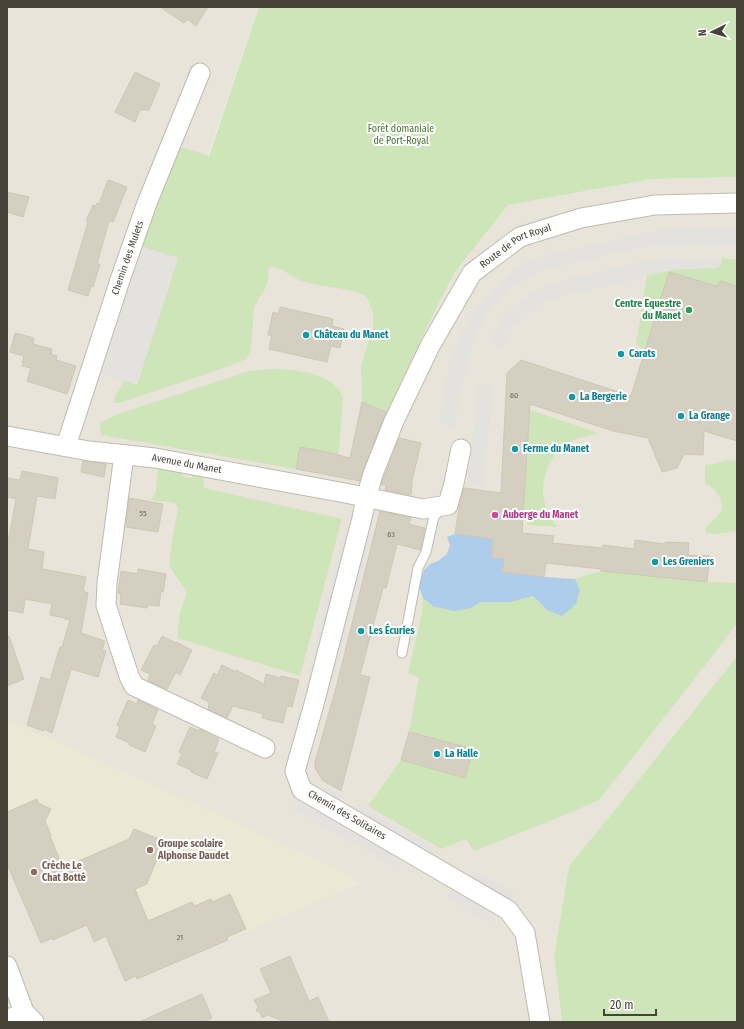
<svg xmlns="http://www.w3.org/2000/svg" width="744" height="1029" viewBox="0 0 744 1029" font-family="'Fira Sans Condensed',sans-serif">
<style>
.residential{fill:#e8e4da}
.education{fill:#ece8d6}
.green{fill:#cde5b8}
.parking{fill:#e3e2df}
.water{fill:#adcdeb}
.building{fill:#d5cfc1;stroke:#cfc7b5}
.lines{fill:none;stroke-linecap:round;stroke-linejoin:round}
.lane-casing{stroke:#bfbbae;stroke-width:11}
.street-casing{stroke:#bfbbae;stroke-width:21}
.lane{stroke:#fff;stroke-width:9}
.street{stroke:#fff;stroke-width:19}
.leisure-dot{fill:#2e9e5b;stroke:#fff;stroke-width:1.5}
.culture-dot{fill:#0f9aa8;stroke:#fff;stroke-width:1.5}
.hotel-dot{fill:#d1479c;stroke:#fff;stroke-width:1.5}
.education-dot{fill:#8d6e63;stroke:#fff;stroke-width:1.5}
.labels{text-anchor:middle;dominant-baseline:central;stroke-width:4;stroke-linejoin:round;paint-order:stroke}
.number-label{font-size:8px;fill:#6b665b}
.park-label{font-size:10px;fill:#457630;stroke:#fff}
.street-label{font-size:10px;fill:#484339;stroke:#fff}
.leisure-label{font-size:10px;font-weight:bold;fill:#27864d;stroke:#fff;text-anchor:end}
.culture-label{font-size:10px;font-weight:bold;fill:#0d838f;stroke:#fff;text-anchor:start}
.hotel-label{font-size:10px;font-weight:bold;fill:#b23c85;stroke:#fff;text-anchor:start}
.education-label{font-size:10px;font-weight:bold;fill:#785e54;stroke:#fff;text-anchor:start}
</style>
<rect width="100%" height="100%" fill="#f4f2eb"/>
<path class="residential" d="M 7,7 L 259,7 L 208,156 L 438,304 L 455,272 L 508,205 L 652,179 L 737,177 L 737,656 L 614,811 L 569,866 L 554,956 L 562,1022 L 7,1022 Z"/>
<path class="education" d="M 7,719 L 257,832 L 334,868 L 361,883 L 137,979 L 113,934 L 94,942 L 87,923 L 69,931 L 70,933 L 53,940 L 52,938 L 41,943 L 7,864 Z"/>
<g class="green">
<path d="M 259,7 L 737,7 L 737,177 L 652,179 L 508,205 L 455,272 L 438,304 L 387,412 L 362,402 L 361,365 L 373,329 L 373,313 L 367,297 L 351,290 L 317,285 L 301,281 L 290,275 L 281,269 L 269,267 L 268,280 L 265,289 L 259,298 L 254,308 L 252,335 L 250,352 L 246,359 L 227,367 L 119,403 L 114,403 L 115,396 L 124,381 L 137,385 L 178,258 L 140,246 L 175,145 L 209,156 Z"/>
<path d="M 722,258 L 737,260 L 737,378 L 645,350 L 636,345 L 647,275 L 679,269 L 716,268 L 721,265 Z"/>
<path d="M 272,369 C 293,369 337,373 343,399 C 343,402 342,407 342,411 C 341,426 340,440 338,455 L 300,447 L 296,469 L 101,435 L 100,423 L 118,414 L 249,371 Z"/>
<path d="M 530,410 L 599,433 C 589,436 579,437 570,442 C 550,452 540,479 544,500 C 546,510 551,519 557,527 L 527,525 L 527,515 L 522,515 Z"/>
<path d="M 727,460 L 737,461 L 737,507 L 736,509 L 736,531 L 716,534 L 706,533 L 705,527 C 710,523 719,517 721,511 C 725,500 715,488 706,484 L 705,480 L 705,465 L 715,464 Z"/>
<path d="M 158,467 L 180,471 L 184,477 L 192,478 L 192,473 L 203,477 L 204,488 L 342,519 L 300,676 L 177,638 L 180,614 L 187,592 L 169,566 L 172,542 L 178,508 L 175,503 L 151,500 L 156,492 Z"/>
<path d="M 601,571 L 707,582 L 737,583 L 737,623 L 710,659 L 599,800 L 550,821 L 474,851 L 466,839 L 441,849 L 368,806 L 401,760 L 465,778 L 473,749 L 409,732 L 419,678 L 408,673 L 422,614 L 423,598 L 433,606 L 471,608 L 480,602 L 510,602 L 533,596 L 547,610 L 580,590 L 575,579 Z"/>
<path d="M 737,656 L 737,1022 L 562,1022 L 554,956 L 569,866 L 614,811 Z"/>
</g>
<g class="parking">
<path d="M 713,227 L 737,229 L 737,245 L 692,243 L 647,246 L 543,270 L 513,286 L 489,311 L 476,334 L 469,356 L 454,427 L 439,423 L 450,359 L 465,326 L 480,302 L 511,272 L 528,261 L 556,253 L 640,234 L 672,228 Z"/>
<path d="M 140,246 L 178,258 L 137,385 L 99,372 Z"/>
<path d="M 722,258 L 721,265 L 717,268 L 679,269 L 647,275 L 633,280 L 568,295 L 542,303 L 525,317 L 512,329 L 503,348 L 491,344 L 499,321 L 521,300 L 542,288 L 568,279 L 655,259 Z"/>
<path d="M 479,383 L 494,385 L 482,487 L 468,484 Z"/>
<path d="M 345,527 L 352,529 L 314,676 L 308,674 Z"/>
<path d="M 365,531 L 372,533 L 330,693 L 322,691 Z"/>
<path d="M 299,709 L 305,711 L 292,759 L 286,758 Z"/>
<path d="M 318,784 L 341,795 L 338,801 L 315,790 Z"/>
<path d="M 300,797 L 402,855 L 395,867 L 293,809 Z"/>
<path d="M 358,803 L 435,848 L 432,854 L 355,809 Z"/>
<path d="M 474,870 L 515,894 L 511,901 L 470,877 Z"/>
<path d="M 452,886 L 497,912 L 491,923 L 446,897 Z"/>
</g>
<path class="water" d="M 455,534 L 493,539 L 492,558 L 504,559 L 503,572 L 544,577 L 575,579 L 580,590 L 576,604 L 562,616 L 547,610 L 533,596 L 511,602 L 480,602 L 471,608 L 454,611 L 433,606 L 423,598 L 419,586 L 424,570 L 430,564 L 438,561 L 447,554 L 450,545 L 447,537 Z"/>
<g class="building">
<path d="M 160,7 L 208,7 L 196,26 L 187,19 L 184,23 Z"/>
<path d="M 135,72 L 160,84 L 149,110 L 140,110 L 135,122 L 115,112 Z"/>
<path d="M 108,180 L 127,187 L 113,222 L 109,221 L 97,264 L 100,264 L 93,287 L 91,286 L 88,296 L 68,290 L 88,222 L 86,221 L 93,205 L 96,206 L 97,203 L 99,204 Z"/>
<path d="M 7,192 L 29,197 L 23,217 L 7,212 Z"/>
<path d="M 669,272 L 717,286 L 720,281 L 737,286 L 737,441 L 704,431 L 703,455 L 684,454 L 677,468 L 662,472 L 648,438 L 613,431 L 530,404 L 522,533 L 554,536 L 552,543 L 603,548 L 603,545 L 634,549 L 635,540 L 665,544 L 666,542 L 689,543 L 688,555 L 710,556 L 707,582 L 601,571 L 601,569 L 546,563 L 544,577 L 502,572 L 504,559 L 492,558 L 493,539 L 455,534 L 459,508 L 464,488 L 501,493 L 507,373 L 521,360 L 631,396 Z"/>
<path d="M 280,307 L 333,319 L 332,326 L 344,329 L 340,348 L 331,346 L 327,362 L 269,349 L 272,335 L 268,335 L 273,312 L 278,314 Z"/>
<path d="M 15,333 L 34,338 L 33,344 L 52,349 L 51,354 L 57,356 L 56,360 L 76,366 L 67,394 L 27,381 L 31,368 L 22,366 L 24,356 L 10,352 Z"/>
<path d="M 362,402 L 386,412 L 363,470 L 360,481 L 296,469 L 300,447 L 331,453 L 350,458 Z"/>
<path d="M 399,438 L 421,443 L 412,481 L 411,495 L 385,490 L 386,485 L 381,485 Z"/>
<path d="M 83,461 L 106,464 L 104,477 L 81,472 Z"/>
<path d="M 22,471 L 58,478 L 55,499 L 37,496 L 28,549 L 44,552 L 42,569 L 86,577 L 83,591 L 88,593 L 81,633 L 105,641 L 102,650 L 106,651 L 98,677 L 71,669 L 52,733 L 44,729 L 43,731 L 27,725 L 41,677 L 50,680 L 60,647 L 62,647 L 70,620 L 65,619 L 65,618 L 50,615 L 52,604 L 25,599 L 23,613 L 7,610 L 7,548 L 16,499 L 7,497 L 7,478 L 20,480 Z"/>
<path d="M 129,498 L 163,504 L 158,532 L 126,527 Z"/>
<path d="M 380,511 L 411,518 L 409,524 L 425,528 L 420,550 L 397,544 L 386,588 L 383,588 L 360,675 L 370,677 L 341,791 L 322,780 L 315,768 L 315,762 L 337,684 Z"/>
<path d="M 138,569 L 166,574 L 163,592 L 161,591 L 159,606 L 148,605 L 147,608 L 120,604 L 121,594 L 118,593 L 121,571 L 138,574 Z"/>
<path d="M 9,636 L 24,679 L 7,686 L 7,637 Z"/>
<path d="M 162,636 L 176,643 L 176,642 L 192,650 L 180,675 L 176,672 L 167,689 L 148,681 L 150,674 L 141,670 L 154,645 L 157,646 Z"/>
<path d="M 222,665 L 236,672 L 236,670 L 264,684 L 266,674 L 281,678 L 281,676 L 299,680 L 292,707 L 287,706 L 283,723 L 262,718 L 263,714 L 233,706 L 227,718 L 208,709 L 209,707 L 208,706 L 210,703 L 201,698 L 214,673 L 217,675 Z"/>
<path d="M 128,700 L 137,704 L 138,700 L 158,710 L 152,724 L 156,726 L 145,752 L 129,745 L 130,743 L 116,737 L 120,727 L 117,725 Z"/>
<path d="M 190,727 L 199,731 L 199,729 L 219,739 L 214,752 L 218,753 L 207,779 L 191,772 L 191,770 L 177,764 L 182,754 L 179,752 Z"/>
<path d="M 409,732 L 473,749 L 465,778 L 401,760 Z"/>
<path d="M 37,799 L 38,803 L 51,809 L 45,821 L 51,835 L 50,836 L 63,868 L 129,839 L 134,829 L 164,841 L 147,884 L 135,889 L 148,921 L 192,902 L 194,906 L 211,899 L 212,902 L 230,894 L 246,929 L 227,937 L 228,940 L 137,979 L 136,976 L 125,981 L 106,936 L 94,942 L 87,925 L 53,940 L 53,938 L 41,943 L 7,864 L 7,812 Z"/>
<path d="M 290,956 L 309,1001 L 318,997 L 329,1022 L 285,1022 L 268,1015 L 262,1018 L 260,1012 L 256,1011 L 258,1007 L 254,1000 L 271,993 L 260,969 Z"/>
<path d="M 202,994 L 212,1018 L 205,1022 L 139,1022 Z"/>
</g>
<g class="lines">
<g class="lane-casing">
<path id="lane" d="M 402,653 L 418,568 L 426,552 L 434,516 L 442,509"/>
</g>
<g class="street-casing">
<g id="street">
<path id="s1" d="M 7,436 L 89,451 L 155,458 L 345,493 L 423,509 L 448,505 L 454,483 L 461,449"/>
<path id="s2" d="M 66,446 L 121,277 L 147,203 L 200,73"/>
<path d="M 124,455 L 107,583 L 106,605 L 129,676 L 134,686 L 265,748"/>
<path d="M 7,966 L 24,1012 L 34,1022"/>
<path d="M 7,1020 L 24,1012"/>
<path id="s3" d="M 540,1022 L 525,933 L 508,910 L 302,790 L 295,771 L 314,704 L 362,518 L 366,498 L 373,474 L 394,421 L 430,346 L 472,273 L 520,237 L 581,218 L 655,205 L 737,203"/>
</g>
</g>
<use href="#lane" class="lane"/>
<use href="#street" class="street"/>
</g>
<circle class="leisure-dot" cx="689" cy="310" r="4"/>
<g class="culture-dot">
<circle cx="306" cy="335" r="4"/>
<circle cx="621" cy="354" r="4"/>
<circle cx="572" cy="397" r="4"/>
<circle cx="681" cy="416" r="4"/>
<circle cx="515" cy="449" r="4"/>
<circle cx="655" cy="562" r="4"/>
<circle cx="361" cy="631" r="4"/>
<circle cx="437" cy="754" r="4"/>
</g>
<circle class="hotel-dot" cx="495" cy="515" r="4"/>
<g class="education-dot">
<circle cx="150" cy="850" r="4"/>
<circle cx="34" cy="872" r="4"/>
</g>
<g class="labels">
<g class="number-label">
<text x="514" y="395">60</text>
<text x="143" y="513">55</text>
<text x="391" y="534">63</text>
<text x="180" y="937">21</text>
</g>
<g class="park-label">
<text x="401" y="129">Forêt domaniale<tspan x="401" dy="12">de Port-Royal</tspan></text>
</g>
<g class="street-label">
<text stroke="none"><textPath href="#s3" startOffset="961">Route de Port Royal</textPath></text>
<text stroke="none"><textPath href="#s2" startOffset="198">Chemin des Mulets</textPath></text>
<text stroke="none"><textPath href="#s1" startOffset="182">Avenue du Manet</textPath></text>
<text transform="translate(347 815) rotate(30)">Chemin des Solitaires</text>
</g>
<g class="leisure-label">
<text x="681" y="304">Centre Equestre<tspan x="681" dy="12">du Manet</tspan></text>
</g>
<g class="culture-label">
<text x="314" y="335">Château du Manet</text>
<text x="629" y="354">Carats</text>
<text x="580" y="397">La Bergerie</text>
<text x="689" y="416">La Grange</text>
<text x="523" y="449">Ferme du Manet</text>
<text x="663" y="562">Les Greniers</text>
<text x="369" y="631">Les Écuries</text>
<text x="445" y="754">La Halle</text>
</g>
<g class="hotel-label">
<text x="503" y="515">Auberge du Manet</text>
</g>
<g class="education-label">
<text x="158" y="844">Groupe scolaire<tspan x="158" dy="12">Alphonse Daudet</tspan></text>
<text x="42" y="866">Crèche Le<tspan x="42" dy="12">Chat Botté</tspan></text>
</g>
</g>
<rect width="744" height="1029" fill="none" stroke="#484339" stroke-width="16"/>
<g transform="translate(712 32) rotate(265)" stroke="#ffffff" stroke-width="3" paint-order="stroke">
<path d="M0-3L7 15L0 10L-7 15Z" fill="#484339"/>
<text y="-6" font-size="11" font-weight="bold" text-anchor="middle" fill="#484339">N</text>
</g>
<path d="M604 1009v6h52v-6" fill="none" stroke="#484339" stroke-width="2"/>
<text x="610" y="1009" font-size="12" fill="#484339" stroke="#ffffff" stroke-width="3" paint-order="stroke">20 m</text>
</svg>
